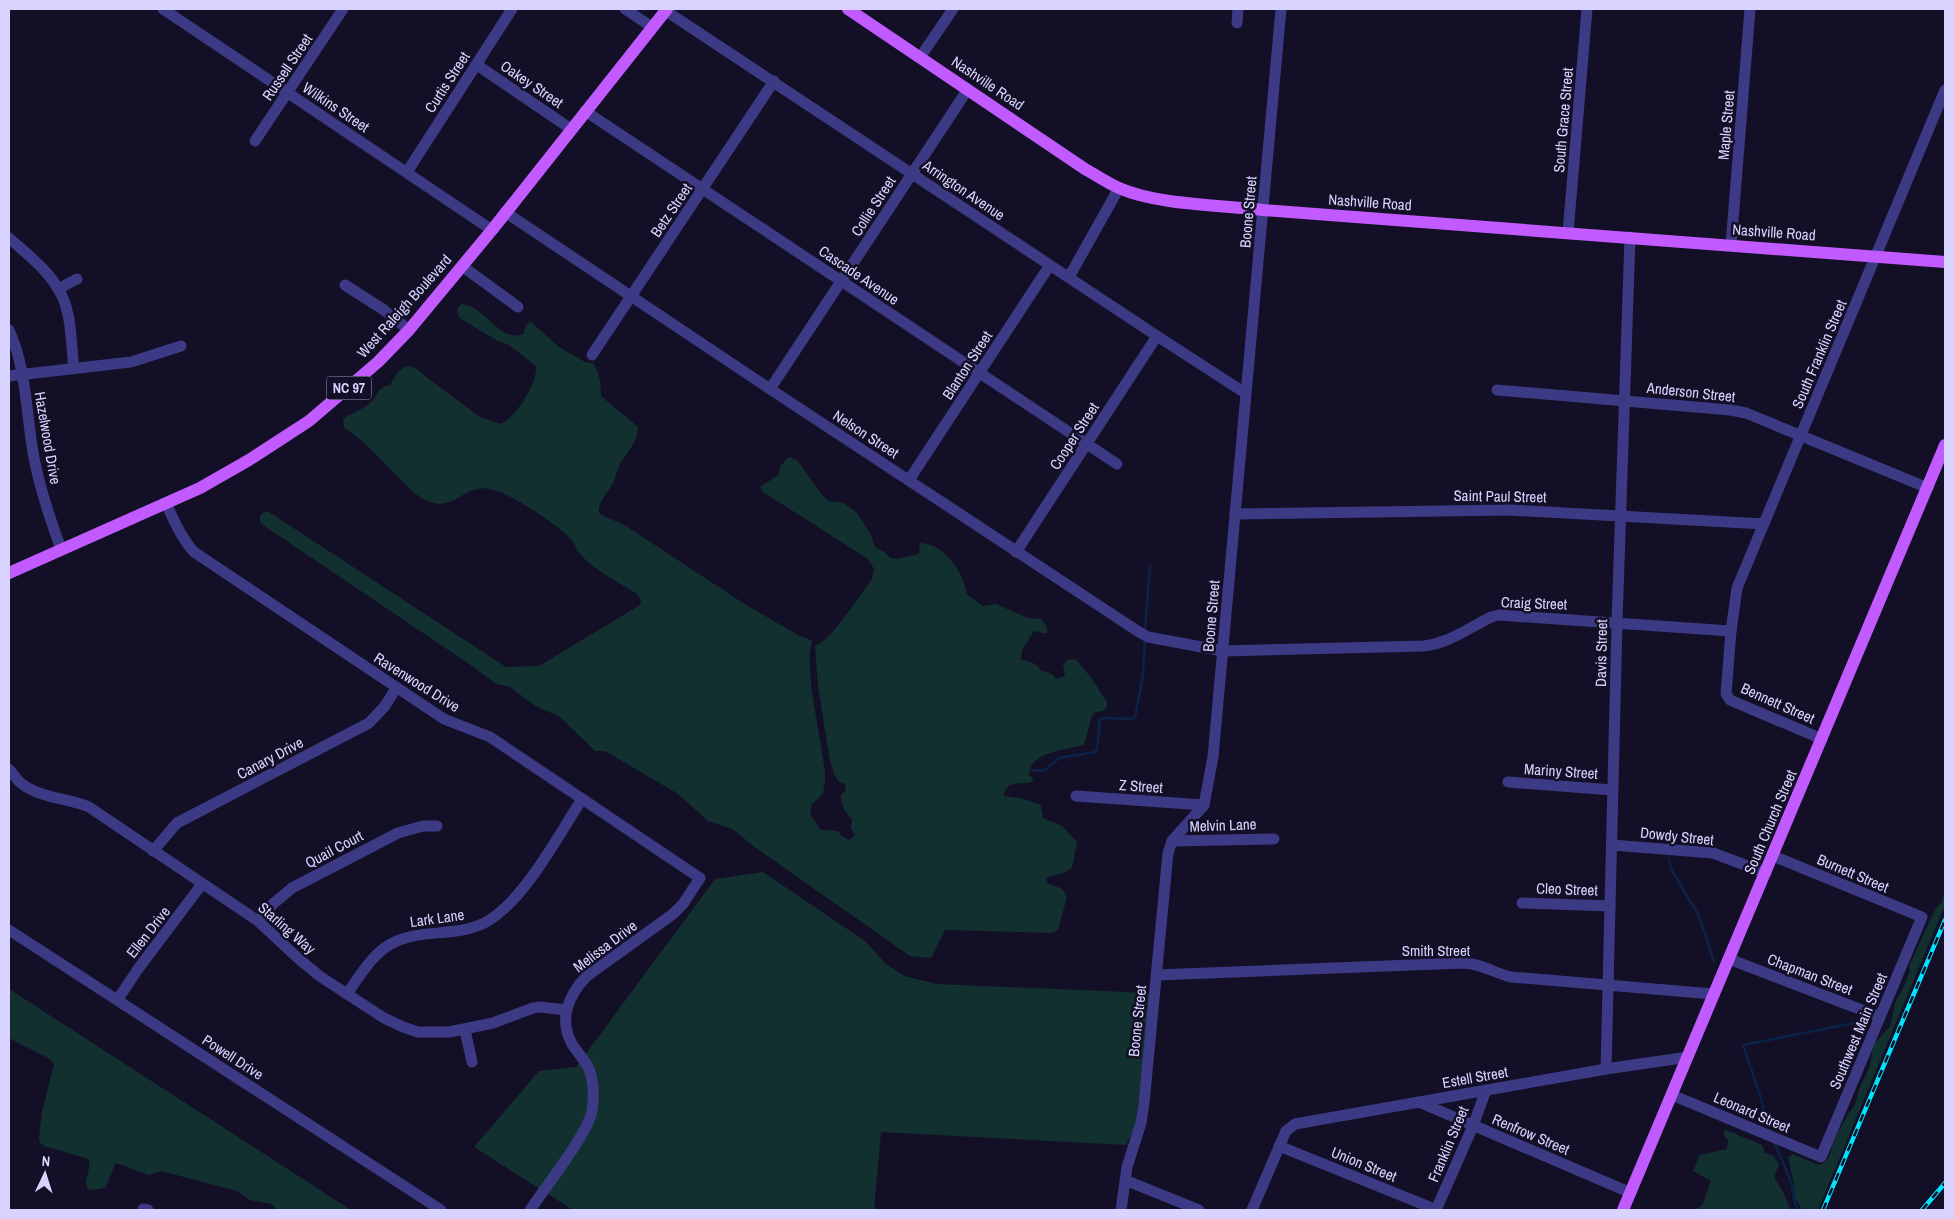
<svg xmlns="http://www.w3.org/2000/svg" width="1954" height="1219" viewBox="0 0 1954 1219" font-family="'Archivo Narrow',sans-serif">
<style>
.green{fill:#12302f}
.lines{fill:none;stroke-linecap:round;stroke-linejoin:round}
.stream{stroke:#0c2248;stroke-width:2.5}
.minor{stroke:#3d3a85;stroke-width:11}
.major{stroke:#c25bff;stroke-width:12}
.rail-casing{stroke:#00e5ff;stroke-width:4.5}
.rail{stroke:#130f26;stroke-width:2.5;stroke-dasharray:8;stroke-linecap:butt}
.labels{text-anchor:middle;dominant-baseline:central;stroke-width:5;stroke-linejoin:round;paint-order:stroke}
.shield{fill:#130f26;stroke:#9e99be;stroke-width:1}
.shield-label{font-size:14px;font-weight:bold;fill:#d9d4ff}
.street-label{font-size:15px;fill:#d9d4ff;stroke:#130f26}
</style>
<rect width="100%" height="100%" fill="#130f26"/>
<g class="green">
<path d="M 462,304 C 487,307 499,343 523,334 L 527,324 L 531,322 L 559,347 L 585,362 L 593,363 C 600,374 601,383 601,396 L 638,427 C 639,441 626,453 619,466 C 617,472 615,479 612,485 C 607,494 598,501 599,513 C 604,517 619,522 626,526 L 743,603 L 798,635 L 813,641 C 801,657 824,750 825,775 C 825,781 824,788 823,794 L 812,804 L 810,814 L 821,830 L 838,831 L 842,836 L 849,840 L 855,835 L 851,828 L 852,819 C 844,812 842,806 841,795 L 846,790 L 845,784 L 839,782 L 836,778 L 830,762 L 818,686 L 815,646 C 831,641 861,593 872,579 L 874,569 L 868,559 L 763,492 L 760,487 L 778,475 L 780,467 L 788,457 L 797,460 L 822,495 L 829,501 L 844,503 L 856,512 L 870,533 L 875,547 L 883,551 L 891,558 L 898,559 L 919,554 L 920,543 C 945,544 963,572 967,594 L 983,606 L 996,604 L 1028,618 L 1041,619 L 1047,627 L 1047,634 L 1034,631 L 1022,650 L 1021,660 C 1029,660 1038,664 1041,671 C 1048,672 1052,673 1056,679 L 1065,676 L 1063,665 L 1067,660 L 1076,659 L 1092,679 L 1107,702 L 1107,707 L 1103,711 L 1095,712 L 1092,716 L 1084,745 C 1066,750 1030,751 1029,775 L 1034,779 L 1031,782 C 1019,785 1006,780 1004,796 L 1024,799 L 1041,805 L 1043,818 L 1062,826 L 1077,842 L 1072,868 L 1065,872 L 1046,878 L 1047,883 C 1056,887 1063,886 1067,897 L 1058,930 L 1052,933 L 945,930 L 931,958 L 910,956 L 756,848 L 732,829 L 708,821 L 678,794 L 605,751 L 595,751 L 560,717 L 534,705 L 510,687 L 496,684 L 475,668 L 260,523 L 260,516 L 264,512 L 269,512 L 506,667 L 539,666 L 640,605 L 641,600 L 637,594 C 620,583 594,570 581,555 C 577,551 575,544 571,539 C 558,525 513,495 494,490 C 462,480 455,519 420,497 C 413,493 408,487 403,482 C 383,463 367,442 344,428 L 343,419 C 351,413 362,410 369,404 C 378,397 375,388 390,385 C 400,367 408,358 425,376 L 480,417 L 501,424 C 516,417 538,383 536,366 L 509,345 L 498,341 L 461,319 L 458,315 L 457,308 Z"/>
<path d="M 763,872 L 865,941 L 886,964 L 904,976 L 937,984 L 1151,993 L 1135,1128 L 1126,1145 L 881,1132 L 874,1210 L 573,1210 L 474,1147 L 539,1071 L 576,1067 L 715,879 Z"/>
<path d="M 1945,887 L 1945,905 L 1818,1210 L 1802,1210 L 1795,1198 L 1794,1185 L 1788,1157 L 1793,1154 L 1816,1164 L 1821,1165 L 1828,1159 L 1836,1136 L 1848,1114 L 1855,1105 L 1859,1089 L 1870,1066 L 1873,1045 L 1890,1026 L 1895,1003 L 1903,988 L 1910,970 L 1909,966 L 1935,909 L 1942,902 Z"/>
<path d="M 9,989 L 351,1210 L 275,1210 L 275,1208 L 272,1204 L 250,1200 L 237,1191 L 161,1171 L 149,1175 L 116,1163 L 105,1188 C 73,1196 92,1175 89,1159 L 44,1146 L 40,1143 L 39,1138 L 42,1111 L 54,1064 L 48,1058 L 9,1038 Z"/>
<path d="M 1724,1129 L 1762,1145 L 1765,1153 L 1774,1156 L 1779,1165 L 1774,1177 L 1783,1192 L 1791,1210 L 1694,1210 L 1702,1206 L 1711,1181 L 1693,1171 L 1700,1155 L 1727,1149 L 1728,1140 L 1724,1136 Z"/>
</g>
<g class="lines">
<g class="stream">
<path d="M 1145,630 L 1150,566"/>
<path d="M 1032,770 L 1044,771 L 1059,758 L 1095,752 L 1097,749 L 1100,719 L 1104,718 L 1132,719 L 1135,717 L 1143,675 L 1145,641"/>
<path d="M 1669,858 L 1671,869 L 1699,916 L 1714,962"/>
<path d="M 1767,1125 L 1760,1095 L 1743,1045 L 1864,1021"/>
<path d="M 1775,1144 C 1781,1157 1786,1169 1791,1182 C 1794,1193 1792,1198 1798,1210"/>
</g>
<g class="minor">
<path d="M 163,9 L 492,230"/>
<path d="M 625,9 L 652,27"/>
<path d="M 666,11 L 1157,336 L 1245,393"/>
<path d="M 1237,23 L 1238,9"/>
<path d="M 921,56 L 953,9"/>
<path d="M 477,65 L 571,129"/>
<path d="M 585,111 L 1117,464"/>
<path d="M 255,141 L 343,9"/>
<path d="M 407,172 L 512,9"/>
<path d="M 505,212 L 770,389 L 1139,632 L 1148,637 L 1223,651 L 1423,646 C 1448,644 1469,628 1491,617 L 1499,615 L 1731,631"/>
<path d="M 1568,233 L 1587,9"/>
<path d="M 9,238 C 28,255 51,272 62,296 C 72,317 71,346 74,369"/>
<path d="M 1731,245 L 1750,9"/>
<path d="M 462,266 L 518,307"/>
<path d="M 1069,277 L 1119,188"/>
<path d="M 345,285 L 384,310 L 409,330"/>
<path d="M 58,289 L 77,279"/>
<path d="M 9,330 C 27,369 26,416 34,458 C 40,489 50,519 61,549"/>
<path d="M 592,355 L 774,81"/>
<path d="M 9,376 L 131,362 L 181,346"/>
<path d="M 770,389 L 968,89"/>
<path d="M 1497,390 L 1730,410 L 1746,413 L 1928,488"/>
<path d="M 909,480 L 1050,265"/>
<path d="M 166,503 C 174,521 181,537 194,552 L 444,719 L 490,737 L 700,878 L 683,904 L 673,914 L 587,976 C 569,994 558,1019 572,1044 C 577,1052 585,1060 589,1069 C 594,1082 594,1097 592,1111 C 589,1132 544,1189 530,1210"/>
<path d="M 1235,514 L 1510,510 L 1764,524"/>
<path d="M 1016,552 L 1157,336"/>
<path d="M 1822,739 L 1730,700 L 1726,694 L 1731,631 L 1737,588 L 1945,90"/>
<path d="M 9,769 C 13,774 17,780 22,784 C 40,798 68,798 89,807 L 258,921 L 300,960 L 321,977 L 384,1018 L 403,1027 L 418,1032 L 449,1032 L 493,1023 L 533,1008 L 541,1007 L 566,1010"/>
<path d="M 1508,782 L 1613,790"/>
<path d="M 1076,796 L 1204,805"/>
<path d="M 1172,841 L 1274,839"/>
<path d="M 1612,845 L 1713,853 L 1766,873"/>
<path d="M 153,851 L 177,823 L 369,723 L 385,706 L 396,688"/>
<path d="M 1522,903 L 1610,906"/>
<path d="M 258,921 L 274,903 L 292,888 L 398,833 L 423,826 L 437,826"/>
<path d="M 9,930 L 441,1210"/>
<path d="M 1729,959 L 1880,1017"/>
<path d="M 1157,975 L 1463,963 C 1480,963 1494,973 1511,977 L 1713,994"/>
<path d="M 347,994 C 359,977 371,956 389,945 C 420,926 460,940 491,919 C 527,895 558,836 582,799"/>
<path d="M 118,999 L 138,969 L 202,884"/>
<path d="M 465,1030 L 472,1062"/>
<path d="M 1606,1069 L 1617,622 L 1630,237"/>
<path d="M 1672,1095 L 1821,1157 L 1922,917 L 1773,856"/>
<path d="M 1419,1102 L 1631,1193"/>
<path d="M 1279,1146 L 1437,1210"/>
<path d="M 1125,1180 L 1199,1210"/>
<path d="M 143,1209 L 148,1210"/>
<path d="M 1121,1210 L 1127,1167 L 1141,1123 L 1144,1103 L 1168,853 L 1172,841 L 1204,805 L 1213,757 L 1281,9"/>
<path d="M 1252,1210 L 1286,1131 L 1295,1124 L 1606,1069 L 1688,1057"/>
<path d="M 1436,1210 L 1473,1126 L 1486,1090"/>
</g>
<g class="major">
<path d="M 848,9 L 1085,169 C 1096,175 1107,183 1119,188 C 1157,205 1221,205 1263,210 L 1945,262"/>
<path d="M 9,573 L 200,488 L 249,460 L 309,421 L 378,362 L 409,330 L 492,230 L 667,9"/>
<path d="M 1623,1210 L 1945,445"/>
</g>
<g class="rail-casing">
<g id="rail">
<path d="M 1823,1210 L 1945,920"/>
<path d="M 1922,1210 L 1945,1183"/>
</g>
</g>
<use href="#rail" class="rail"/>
</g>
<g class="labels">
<rect class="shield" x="326.5" y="376.5" width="45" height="23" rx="4"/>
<g class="shield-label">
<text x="349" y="388">NC 97</text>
</g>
<g class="street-label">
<text transform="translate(287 67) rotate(-56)">Russell Street</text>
<text transform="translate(447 82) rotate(-57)">Curtis Street</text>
<text transform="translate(988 83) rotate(34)">Nashville Road</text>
<text transform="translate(532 84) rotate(34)">Oakey Street</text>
<text transform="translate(336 107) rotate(34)">Wilkins Street</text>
<text transform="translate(1563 120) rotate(-85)">South Grace Street</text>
<text transform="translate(1726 125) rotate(-85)">Maple Street</text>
<text transform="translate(964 190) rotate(34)">Arrington Avenue</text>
<text transform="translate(1370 202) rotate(4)">Nashville Road</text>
<text transform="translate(873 206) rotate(-57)">Collie Street</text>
<text transform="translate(671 210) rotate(-56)">Betz Street</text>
<text transform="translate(1248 212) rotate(-85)">Boone Street</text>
<text transform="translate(1774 232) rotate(4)">Nashville Road</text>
<text transform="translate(859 275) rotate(34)">Cascade Avenue</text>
<text transform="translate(404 306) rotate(-48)">West Raleigh Boulevard</text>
<text transform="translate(1819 354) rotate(-67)">South Franklin Street</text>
<text transform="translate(967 365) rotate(-57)">Blanton Street</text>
<text transform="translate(1691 392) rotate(6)">Anderson Street</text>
<text transform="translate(866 434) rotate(33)">Nelson Street</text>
<text transform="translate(1074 436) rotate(-57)">Cooper Street</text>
<text transform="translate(48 438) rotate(80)">Hazelwood Drive</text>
<text transform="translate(1500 496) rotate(1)">Saint Paul Street</text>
<text transform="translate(1534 603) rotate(2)">Craig Street</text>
<text transform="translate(1211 616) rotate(-85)">Boone Street</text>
<text transform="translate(1601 653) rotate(-89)">Davis Street</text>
<text transform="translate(417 682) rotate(32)">Ravenwood Drive</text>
<text transform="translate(1778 703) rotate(24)">Bennett Street</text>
<text transform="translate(270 758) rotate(-28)">Canary Drive</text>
<text transform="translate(1561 771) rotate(4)">Mariny Street</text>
<text transform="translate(1141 786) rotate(4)">Z Street</text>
<text transform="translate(1770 822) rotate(-67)">South Church Street</text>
<text transform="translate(1223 825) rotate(-2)">Melvin Lane</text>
<text transform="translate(1677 836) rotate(6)">Dowdy Street</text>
<text transform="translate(334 849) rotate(-28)">Quail Court</text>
<text transform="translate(1853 873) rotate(23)">Burnett Street</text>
<text transform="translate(1567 889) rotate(2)">Cleo Street</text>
<text transform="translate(437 918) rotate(-8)">Lark Lane</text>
<text transform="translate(287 928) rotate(41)">Starling Way</text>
<text transform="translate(148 932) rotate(-52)">Ellen Drive</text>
<text transform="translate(605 946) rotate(-37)">Melissa Drive</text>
<text x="1436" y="950">Smith Street</text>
<text transform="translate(1810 974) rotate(21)">Chapman Street</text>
<text transform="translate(1137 1021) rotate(-84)">Boone Street</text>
<text transform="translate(1858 1031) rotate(-67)">Southwest Main Street</text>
<text transform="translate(233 1057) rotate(33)">Powell Drive</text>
<text transform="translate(1475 1077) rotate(-10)">Estell Street</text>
<text transform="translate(1752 1112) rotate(23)">Leonard Street</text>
<text transform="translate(1531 1134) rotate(23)">Renfrow Street</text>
<text transform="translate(1448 1144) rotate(-67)">Franklin Street</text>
<text transform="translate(1364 1164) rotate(22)">Union Street</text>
</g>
</g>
<rect width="1954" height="1219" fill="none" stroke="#d9d4ff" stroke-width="20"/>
<g transform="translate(45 1174) rotate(4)" stroke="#130f26" stroke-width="4" paint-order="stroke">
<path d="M0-4L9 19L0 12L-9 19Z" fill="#d9d4ff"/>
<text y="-8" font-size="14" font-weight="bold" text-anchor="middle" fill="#d9d4ff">N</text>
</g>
</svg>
